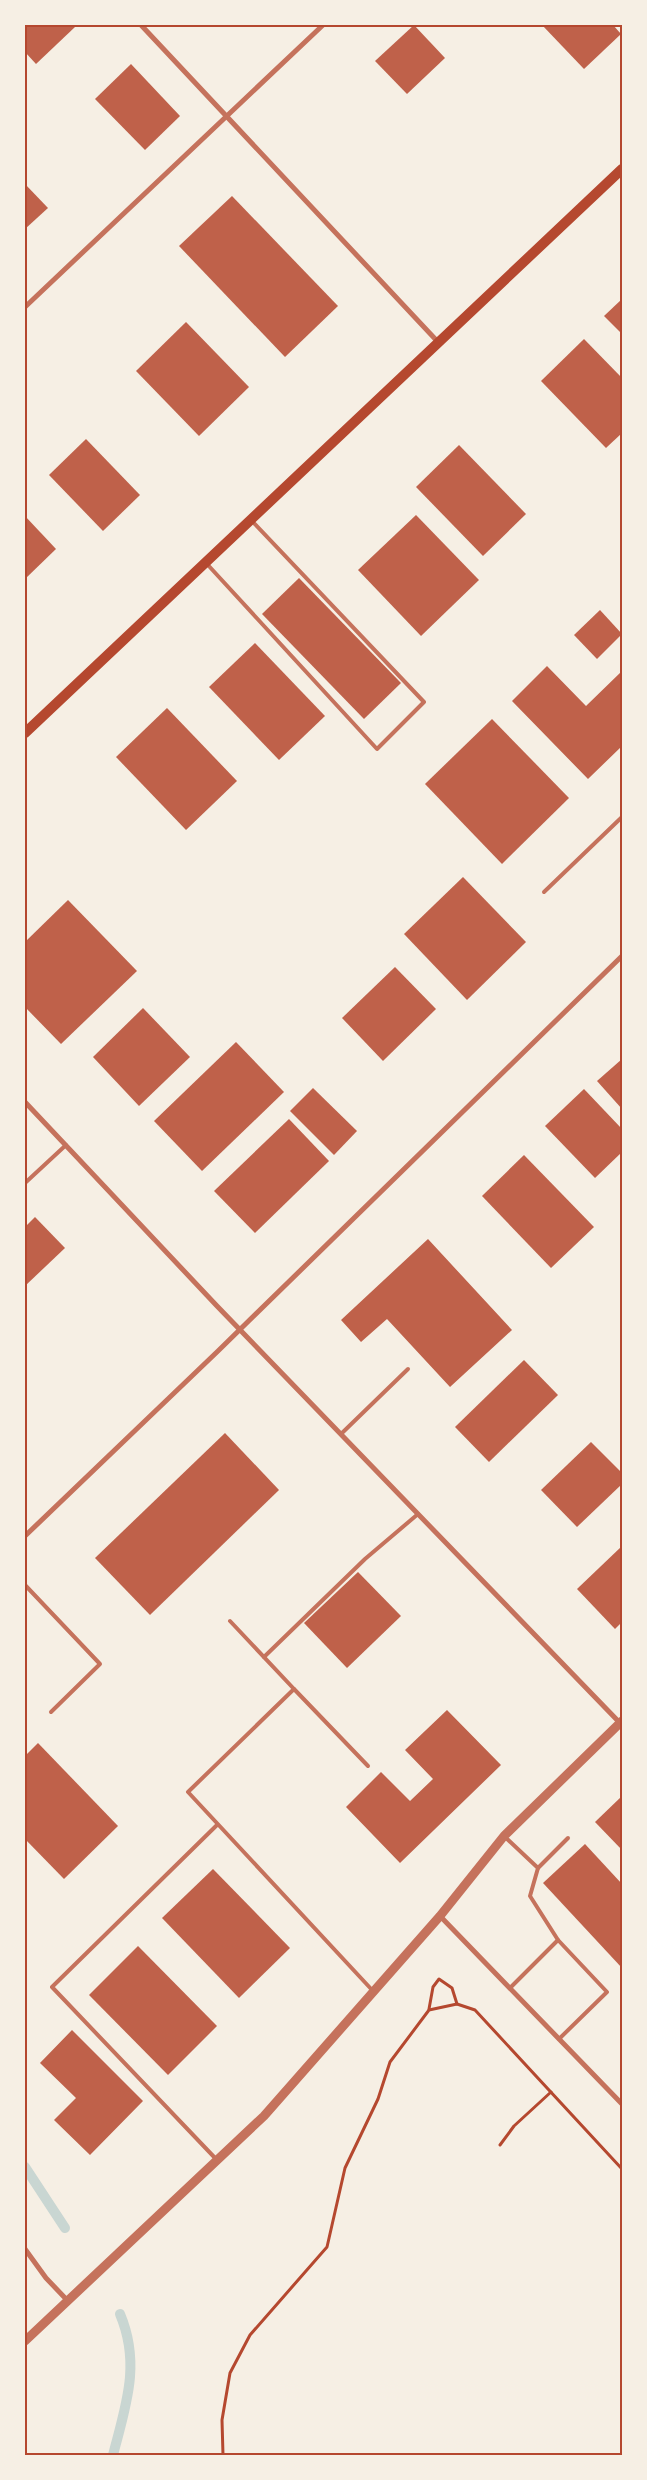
<svg xmlns="http://www.w3.org/2000/svg" width="647" height="2480" viewBox="0 0 647 2480" font-family="Commissioner,sans-serif">
<style>
.lines{fill:none;stroke-linecap:round;stroke-linejoin:round}
.stream{stroke:#c9d6d2;stroke-width:10}
.building{fill:#bf614a}
.path{stroke:#b5482f;stroke-width:3}
.service{stroke:#c5725c;stroke-width:4}
.minor{stroke:#c5725c;stroke-width:5}
.tertiary{stroke:#c5725c;stroke-width:9}
.secondary{stroke:#b5482f;stroke-width:10}
.neatline{fill:none;stroke:#b5482f;stroke-width:2}
</style>
<rect width="100%" height="100%" fill="#f6efe4"/>
<g class="lines">
<g class="stream">
<path d="M 25,2167 L 65,2228"/>
<path d="M 113,2455 C 126,2405 141,2364 120,2314"/>
</g>
</g>
<g class="building">
<path d="M 25,25 L 73,25 L 75,27 L 36,64 L 25,52 Z"/>
<path d="M 414,25 L 445,58 L 407,94 L 375,61 Z"/>
<path d="M 542,25 L 613,25 L 621,34 L 584,69 Z"/>
<path d="M 131,64 L 180,116 L 145,150 L 95,99 Z"/>
<path d="M 25,184 L 48,208 L 25,229 Z"/>
<path d="M 232,196 L 338,306 L 285,357 L 179,246 Z"/>
<path d="M 622,299 L 622,334 L 604,316 Z"/>
<path d="M 186,322 L 249,387 L 199,436 L 136,371 Z"/>
<path d="M 584,339 L 622,378 L 622,433 L 606,448 L 541,381 Z"/>
<path d="M 86,439 L 140,495 L 103,531 L 49,475 Z"/>
<path d="M 459,445 L 526,514 L 483,556 L 416,487 Z"/>
<path d="M 416,515 L 479,580 L 421,636 L 358,570 Z"/>
<path d="M 25,516 L 56,549 L 25,579 Z"/>
<path d="M 299,578 L 401,683 L 364,719 L 262,614 Z"/>
<path d="M 600,610 L 622,634 L 597,659 L 574,635 Z"/>
<path d="M 255,643 L 325,716 L 279,760 L 209,687 Z"/>
<path d="M 547,666 L 586,706 L 622,671 L 622,746 L 588,779 L 512,701 Z"/>
<path d="M 167,708 L 237,781 L 186,830 L 116,757 Z"/>
<path d="M 492,719 L 569,798 L 502,864 L 425,784 Z"/>
<path d="M 463,877 L 526,942 L 467,1000 L 404,934 Z"/>
<path d="M 68,900 L 137,971 L 61,1044 L 25,1007 L 25,942 Z"/>
<path d="M 395,967 L 436,1009 L 383,1061 L 342,1018 Z"/>
<path d="M 143,1008 L 190,1057 L 139,1106 L 93,1057 Z"/>
<path d="M 236,1042 L 284,1092 L 202,1171 L 154,1121 Z"/>
<path d="M 622,1059 L 622,1109 L 597,1081 Z"/>
<path d="M 313,1088 L 357,1131 L 334,1155 L 290,1111 Z"/>
<path d="M 584,1089 L 622,1129 L 622,1152 L 595,1178 L 545,1126 Z"/>
<path d="M 289,1119 L 329,1161 L 255,1233 L 214,1191 Z"/>
<path d="M 524,1155 L 594,1227 L 551,1268 L 482,1196 Z"/>
<path d="M 35,1217 L 65,1248 L 25,1286 L 25,1227 Z"/>
<path d="M 428,1239 L 512,1330 L 450,1387 L 387,1319 L 361,1342 L 341,1320 Z"/>
<path d="M 524,1360 L 558,1395 L 489,1462 L 455,1427 Z"/>
<path d="M 225,1433 L 279,1490 L 150,1615 L 95,1558 Z"/>
<path d="M 591,1442 L 622,1473 L 622,1484 L 577,1527 L 541,1490 Z"/>
<path d="M 622,1546 L 622,1622 L 615,1629 L 577,1589 Z"/>
<path d="M 358,1572 L 401,1616 L 347,1668 L 304,1623 Z"/>
<path d="M 447,1710 L 501,1765 L 400,1863 L 346,1807 L 381,1772 L 410,1801 L 433,1779 L 405,1750 Z"/>
<path d="M 38,1743 L 118,1826 L 64,1879 L 25,1839 L 25,1756 Z"/>
<path d="M 622,1796 L 622,1850 L 595,1822 Z"/>
<path d="M 585,1844 L 622,1884 L 622,1968 L 543,1883 Z"/>
<path d="M 213,1869 L 290,1948 L 239,1998 L 162,1918 Z"/>
<path d="M 138,1946 L 217,2026 L 168,2075 L 89,1995 Z"/>
<path d="M 72,2030 L 143,2101 L 90,2155 L 54,2120 L 76,2098 L 40,2063 Z"/>
</g>
<g class="lines">
<g class="path">
<path d="M 429,2009 L 433,1987 L 439,1979 L 452,1988 L 457,2004"/>
<path d="M 500,2145 L 514,2126 L 551,2092"/>
<path d="M 223,2455 L 222,2420 L 230,2373 L 250,2335 L 327,2247 L 345,2168 L 378,2099 L 390,2062 L 429,2010 L 457,2004 L 475,2010 L 622,2169"/>
</g>
<g class="service">
<path d="M 207,564 L 377,749 L 424,702 L 252,521"/>
<path d="M 544,892 L 622,817"/>
<path d="M 25,1183 L 66,1145"/>
<path d="M 341,1434 L 408,1369"/>
<path d="M 25,1585 L 100,1664 L 51,1712"/>
<path d="M 230,1621 L 294,1689 L 188,1792 L 373,1991"/>
<path d="M 264,1657 L 365,1559 L 418,1514"/>
<path d="M 294,1689 L 368,1766"/>
<path d="M 504,1836 L 538,1868 L 530,1896 L 558,1940"/>
<path d="M 538,1868 L 568,1838"/>
<path d="M 510,1988 L 558,1940 L 607,1992 L 559,2039"/>
<path d="M 216,2159 L 52,1987 L 217,1825"/>
</g>
<g class="minor">
<path d="M 141,25 L 438,342"/>
<path d="M 25,307 L 323,25"/>
<path d="M 25,1102 L 217,1306 L 620,1723"/>
<path d="M 25,1536 L 218,1351 L 622,956"/>
<path d="M 440,1916 L 622,2104"/>
<path d="M 25,2249 L 46,2278 L 67,2300"/>
</g>
<path class="tertiary" d="M 25,2341 L 264,2116 L 440,1916 L 504,1836 L 622,1721"/>
<path class="secondary" d="M 25,733 L 622,169"/>
</g>
<rect width="647" height="2480" fill="none" stroke="#f6efe4" stroke-width="52"/>
<rect x="26" y="26" width="595" height="2428" class="neatline"/>
</svg>
